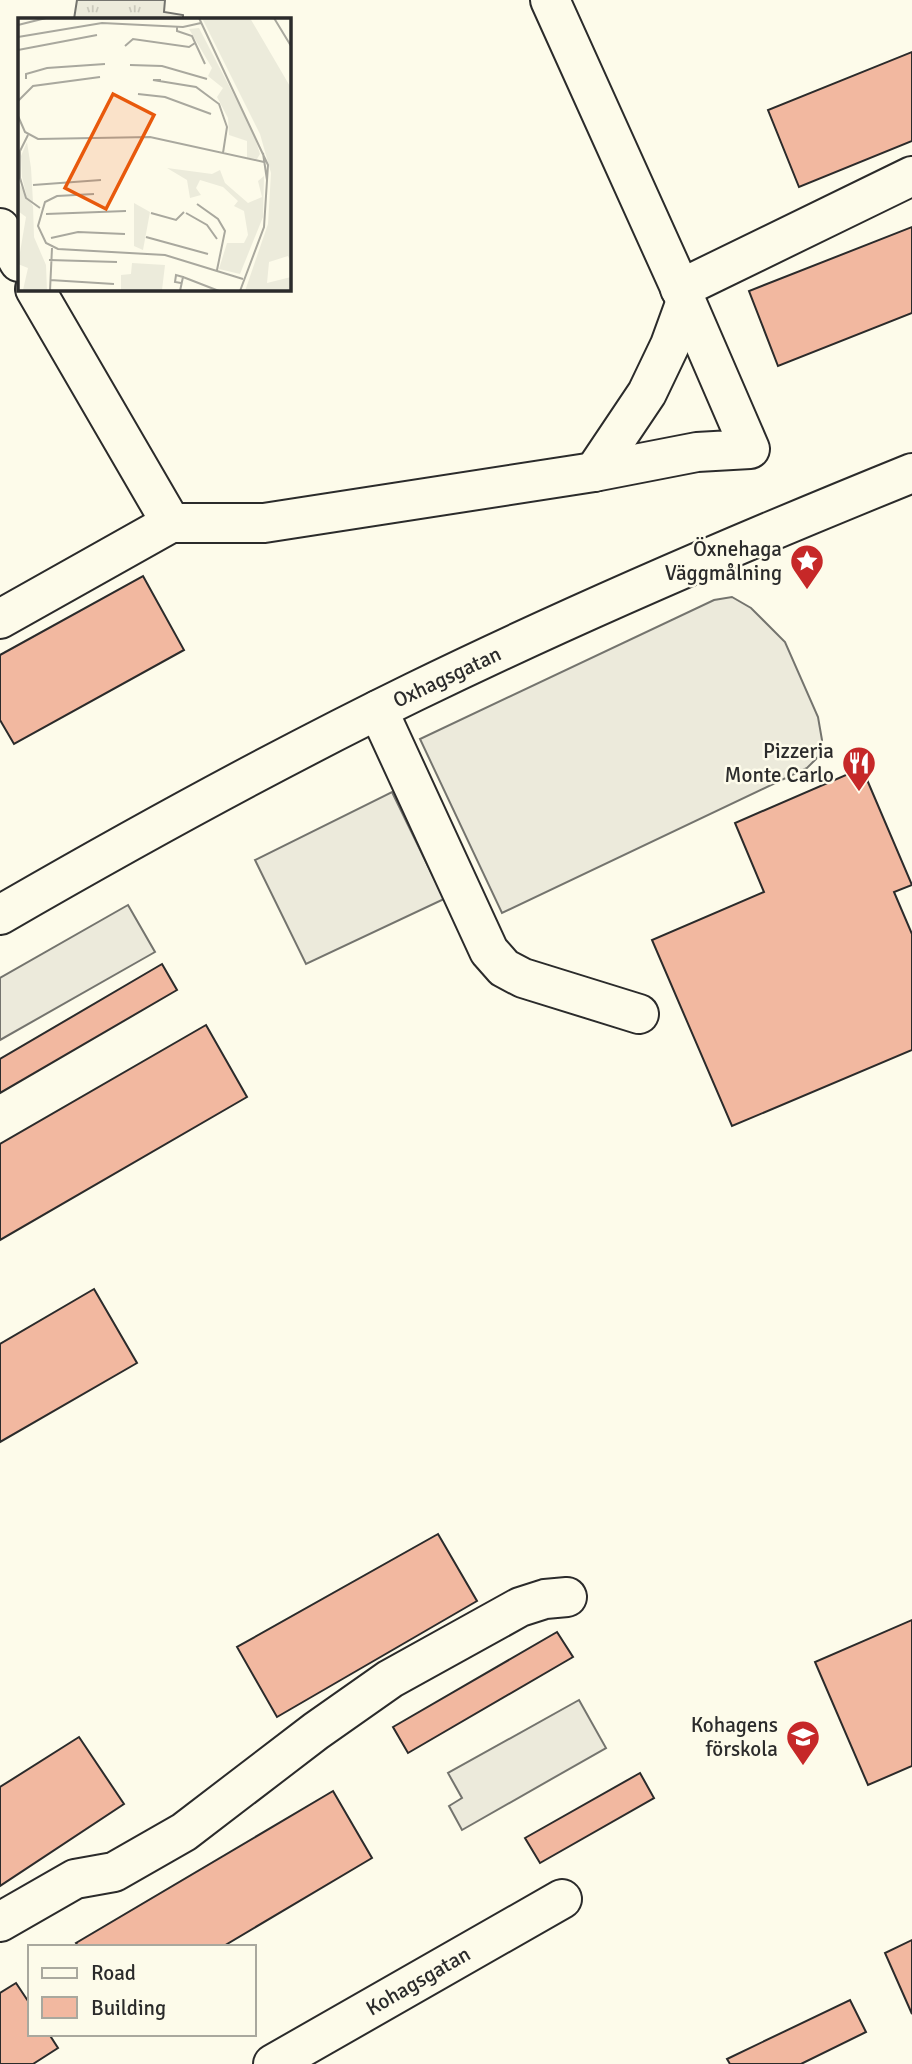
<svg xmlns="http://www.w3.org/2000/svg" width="912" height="2064" viewBox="0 0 912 2064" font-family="Signika,sans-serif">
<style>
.park{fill:url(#park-tufts);stroke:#74746e;stroke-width:2}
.parking{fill:#eceadb;stroke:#74746e;stroke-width:2}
.building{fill:#f2b8a0;stroke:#2b2b2b;stroke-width:2}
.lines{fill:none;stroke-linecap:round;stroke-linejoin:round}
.minor-casing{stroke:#2b2b2b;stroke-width:42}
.minor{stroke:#fdfbea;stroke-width:38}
.labels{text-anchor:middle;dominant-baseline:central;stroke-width:5;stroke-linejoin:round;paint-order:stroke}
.poi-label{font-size:21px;fill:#2b2b2b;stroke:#fdfbea;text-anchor:end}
.street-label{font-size:21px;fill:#2b2b2b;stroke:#fdfbea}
.inset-road{fill:none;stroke:#a9a89e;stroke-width:2}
.view{fill:#e8590c;fill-opacity:0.15;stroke:#e8590c;stroke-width:3.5}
.inset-edge{fill:none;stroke:#2b2b2b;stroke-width:3.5}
</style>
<defs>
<pattern id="park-tufts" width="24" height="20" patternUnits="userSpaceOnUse" patternTransform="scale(1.75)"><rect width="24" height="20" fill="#ecebdb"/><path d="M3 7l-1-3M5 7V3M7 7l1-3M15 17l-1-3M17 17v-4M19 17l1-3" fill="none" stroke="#cbcabc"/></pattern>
</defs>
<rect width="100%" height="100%" fill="#fdfbea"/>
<path class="park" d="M 77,0 L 165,0 L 164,12 L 183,15 L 183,19 L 74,19 Z"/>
<g class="parking">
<path d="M 732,597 L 751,608 L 785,642 L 818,717 L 822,740 L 820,755 L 807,768 L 502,913 L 420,739 L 714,600 Z"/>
<path d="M 392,792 L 444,899 L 306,964 L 255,860 Z"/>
<path d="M 128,905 L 155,952 L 0,1040 L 0,978 Z"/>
<path d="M 579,1700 L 606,1748 L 462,1830 L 449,1806 L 462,1798 L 448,1773 Z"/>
</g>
<g class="building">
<path d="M 912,52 L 912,141 L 799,187 L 768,110 Z"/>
<path d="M 912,227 L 912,313 L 778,366 L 749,291 Z"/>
<path d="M 143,576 L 184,650 L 14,744 L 0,720 L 0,655 Z"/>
<path d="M 862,768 L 912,885 L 894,892 L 912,934 L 912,1050 L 732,1126 L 652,940 L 764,892 L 735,823 Z"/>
<path d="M 162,964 L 177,990 L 0,1093 L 0,1059 Z"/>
<path d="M 206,1025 L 247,1097 L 0,1240 L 0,1144 Z"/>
<path d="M 94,1289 L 137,1363 L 0,1442 L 0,1344 Z"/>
<path d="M 438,1534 L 477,1601 L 277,1717 L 237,1647 Z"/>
<path d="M 912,1620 L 912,1766 L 868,1785 L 815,1662 Z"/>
<path d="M 557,1632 L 573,1657 L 408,1753 L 393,1727 Z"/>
<path d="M 79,1737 L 124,1804 L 0,1886 L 0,1787 Z"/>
<path d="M 640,1773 L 654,1798 L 540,1863 L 525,1838 Z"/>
<path d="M 333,1791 L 372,1858 L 222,1947 L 79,1947 L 76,1943 Z"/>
<path d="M 912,1940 L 912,2014 L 885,1953 Z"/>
<path d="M 16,1983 L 30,2004 L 30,2034 L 49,2034 L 58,2048 L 33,2064 L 0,2064 L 0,1993 Z"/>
<path d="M 850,2000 L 866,2032 L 801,2064 L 730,2064 L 727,2059 Z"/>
</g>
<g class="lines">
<g class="minor-casing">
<g id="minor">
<path d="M 0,228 L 19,262"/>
<path d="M 35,289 L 171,523"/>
<path d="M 680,289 L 912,176"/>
<path d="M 594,472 L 647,393 L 670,345 L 686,301"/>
<path d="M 0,619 L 171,523 L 264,523 L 594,472 L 697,452 L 750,449 L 686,301 L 550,0"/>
<path d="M 378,710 L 489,951 L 504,968 L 523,978 L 639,1014"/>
<path d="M 0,915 C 135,837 273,761 414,692 C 576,613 744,541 912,473"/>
<path d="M 0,1922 L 75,1879 L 114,1872 L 184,1832 L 316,1731 L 390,1679 L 520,1607 L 545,1599 L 567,1597"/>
<path d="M 273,2064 L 562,1899"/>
</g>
</g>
<use href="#minor" class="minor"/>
</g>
<defs>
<g id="sight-pin" transform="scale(1.75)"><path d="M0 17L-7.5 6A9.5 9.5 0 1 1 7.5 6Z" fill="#c62828" stroke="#fdfbea"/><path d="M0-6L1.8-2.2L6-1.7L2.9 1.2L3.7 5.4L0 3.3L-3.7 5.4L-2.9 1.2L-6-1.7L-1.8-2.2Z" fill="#fff"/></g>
<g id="restaurant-pin" transform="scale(1.75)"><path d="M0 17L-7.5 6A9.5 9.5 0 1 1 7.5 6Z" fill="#c62828" stroke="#fdfbea"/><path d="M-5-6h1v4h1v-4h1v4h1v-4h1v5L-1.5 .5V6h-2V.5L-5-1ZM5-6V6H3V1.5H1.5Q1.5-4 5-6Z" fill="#fff"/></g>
<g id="school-pin" transform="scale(1.75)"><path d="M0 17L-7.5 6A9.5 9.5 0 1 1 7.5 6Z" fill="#c62828" stroke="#fdfbea"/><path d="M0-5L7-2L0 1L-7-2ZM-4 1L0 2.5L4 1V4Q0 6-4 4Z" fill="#fff"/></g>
</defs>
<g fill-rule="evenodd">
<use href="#sight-pin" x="807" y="561"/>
<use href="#restaurant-pin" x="859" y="763"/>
<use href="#school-pin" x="803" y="1737"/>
</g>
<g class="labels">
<g class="poi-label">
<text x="782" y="549">Öxnehaga<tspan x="782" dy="24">Väggmålning</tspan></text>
<text x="834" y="751">Pizzeria<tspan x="834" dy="24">Monte Carlo</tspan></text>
<text x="778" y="1725">Kohagens<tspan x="778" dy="24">förskola</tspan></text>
</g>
<g class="street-label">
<text transform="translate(447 677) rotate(-25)">Oxhagsgatan</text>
<text transform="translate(418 1981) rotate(-30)">Kohagsgatan</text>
</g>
</g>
<g transform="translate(18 18)">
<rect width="273" height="273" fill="#fdfbea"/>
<path d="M 184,0 L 232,0 L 273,70 L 273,244 L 270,238 L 251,244 L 249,265 L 273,259 L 273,273 L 227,273 L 250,206 L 253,155 L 242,116 ZM 181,10 L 235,114 L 242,136 L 239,141 L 229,140 L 229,123 L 211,117 L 210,100 L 199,79 L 205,70 L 190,58 L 194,50 L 171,11 ZM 9,124 L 13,150 L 15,184 L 9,180 L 4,159 L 3,138 ZM 149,150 L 194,156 L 202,152 L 207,165 L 230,185 L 244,179 L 240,163 L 246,158 L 245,199 L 222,256 L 201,251 L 209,225 L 226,225 L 230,217 L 226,193 L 216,188 L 220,183 L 205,169 L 182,162 L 178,170 L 183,177 L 172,180 L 169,162 ZM 0,164 L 15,188 L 16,219 L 28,247 L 29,273 L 0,273 L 5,272 L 10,250 L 0,246 L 8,199 L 0,193 ZM 116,185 L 132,194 L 125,232 L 116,228 ZM 114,245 L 147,247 L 144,272 L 103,273 L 103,257 L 113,256 Z" fill="#ecebdb"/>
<path class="inset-road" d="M 181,0 L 250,147 L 246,209 L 222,273M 256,0 L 273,28M 0,7 L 28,0M 159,8 L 159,13 L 174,18 L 187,46M 0,19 L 84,5 L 165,9 L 183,5M 107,28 L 115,21 L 171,29 L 177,25M 0,32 L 79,17M 112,47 L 144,48 L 189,61M 8,61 L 8,56 L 29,50 L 87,46M 143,62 L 135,62 L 178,69 L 201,86 L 209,109 L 205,135M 120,76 L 147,79 L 193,96M 0,83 L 15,68 L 82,59M 0,98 L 7,114 L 20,121 L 132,119 L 246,144M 10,117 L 2,133 L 2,160 L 8,180 L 22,190M 245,135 L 249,162M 15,167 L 83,162M 76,176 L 39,178 L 27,184 L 20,208 L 28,225 L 40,231 L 147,237 L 225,261M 179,186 L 200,201 L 207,213 L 199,252M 133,195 L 158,202 L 166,194M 168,195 L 189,207 L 199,221M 28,196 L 108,193M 128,219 L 190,236M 33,220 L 60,214 L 107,216M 31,242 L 99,244M 165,259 L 201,273M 32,262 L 96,266M 32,273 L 34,230M 162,273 L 165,259 L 158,257 L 157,264 L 163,265"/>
<path class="view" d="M 95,76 L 136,97 L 88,191 L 47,170 Z"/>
<rect width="273" height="273" class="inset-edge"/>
</g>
<rect x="28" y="1945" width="228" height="91" fill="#fdfbea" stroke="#a9a89e" stroke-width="2"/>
<rect x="42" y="1968" width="35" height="10" fill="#fdfbea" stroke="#a9a89e" stroke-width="2"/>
<text x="91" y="1980" font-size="21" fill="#2b2b2b">Road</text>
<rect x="42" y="1997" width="35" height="21" fill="#f2b8a0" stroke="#a9a89e" stroke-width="2"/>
<text x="91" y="2015" font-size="21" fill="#2b2b2b">Building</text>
</svg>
